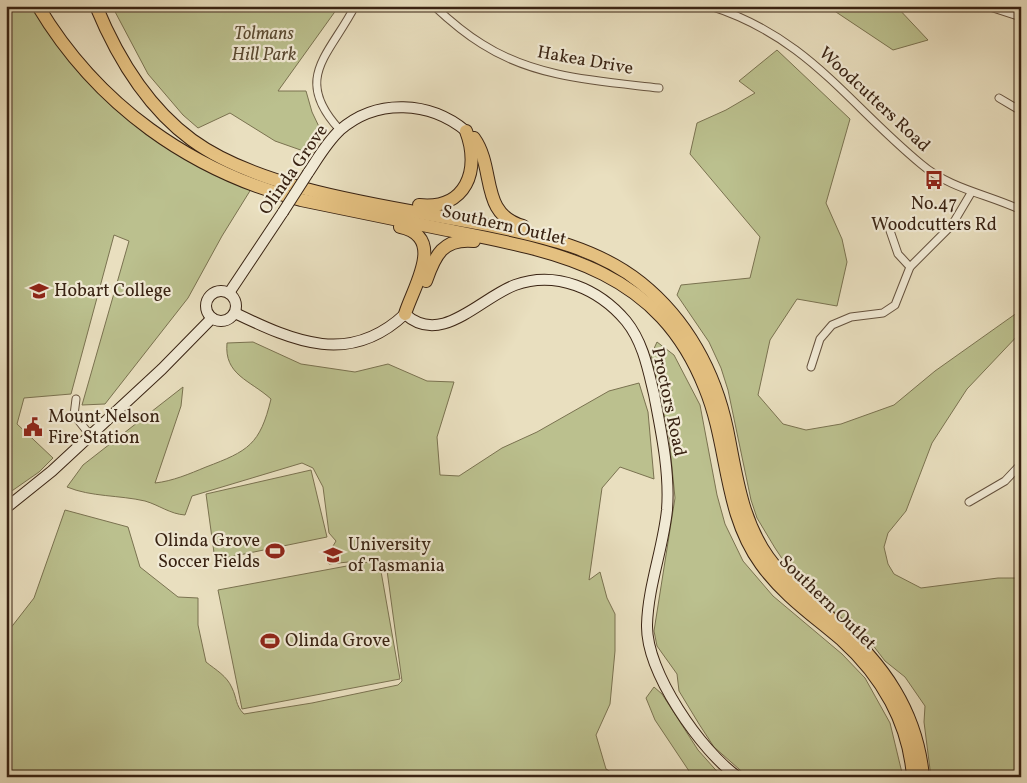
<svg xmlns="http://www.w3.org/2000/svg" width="1027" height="783" viewBox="0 0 1027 783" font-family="Vollkorn,serif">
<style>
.green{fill:#bbc08e;stroke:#7a7250}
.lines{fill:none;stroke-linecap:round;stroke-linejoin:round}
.street-casing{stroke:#65523e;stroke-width:9}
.secondary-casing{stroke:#392313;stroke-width:12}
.highway-casing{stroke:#392313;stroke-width:14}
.street{stroke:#f1ead5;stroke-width:7}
.secondary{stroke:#f1ead5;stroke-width:10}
.highway{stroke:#e4c080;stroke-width:12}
.secondary-bridge-casing{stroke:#392313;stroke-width:12;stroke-linecap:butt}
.secondary-bridge{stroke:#f1ead5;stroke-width:10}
.labels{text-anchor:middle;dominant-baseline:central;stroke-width:4.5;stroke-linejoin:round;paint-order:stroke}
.park-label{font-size:18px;font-style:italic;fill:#5a4a32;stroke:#f1ead5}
.street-label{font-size:18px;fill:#392313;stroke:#f1ead5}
.poi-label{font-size:18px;fill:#392313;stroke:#f1ead5;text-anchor:start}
</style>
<rect width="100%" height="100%" fill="#e9dfbf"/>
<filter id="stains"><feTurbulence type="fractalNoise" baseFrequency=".004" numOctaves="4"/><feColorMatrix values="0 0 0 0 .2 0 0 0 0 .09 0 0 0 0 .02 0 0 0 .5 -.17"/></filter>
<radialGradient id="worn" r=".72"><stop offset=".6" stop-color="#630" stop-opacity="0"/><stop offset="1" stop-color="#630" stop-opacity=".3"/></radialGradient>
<g class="green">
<path d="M 6,6 L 38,6 L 47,22 L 152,131 L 253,186 L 222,236 L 188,298 L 105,404 L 82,405 L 129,241 L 114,235 L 71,394 L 24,398 L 17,424 L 53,458 L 39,472 L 6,495 Z"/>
<path d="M 112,6 L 339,6 L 278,91 L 306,91 L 312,112 L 322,133 L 312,154 L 275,141 L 230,113 L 198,128 L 183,115 L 148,74 Z"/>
<path d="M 827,6 L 896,6 L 928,40 L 893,50 Z"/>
<path d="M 777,50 L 850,119 L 826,203 L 842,239 L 847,262 L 837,306 L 797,299 L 770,340 L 758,395 L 783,424 L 806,430 L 841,424 L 894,405 L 935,371 L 1021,310 L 1021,332 L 967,389 L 932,443 L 906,511 L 888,533 L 884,547 L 888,564 L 894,574 L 921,588 L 998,578 L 1021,578 L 1021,766 L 1015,777 L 931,777 L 924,722 L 925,706 L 905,677 L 885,661 L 872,644 L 853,627 L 810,592 L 791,572 L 775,548 L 757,518 L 751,500 L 728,390 L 721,368 L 709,342 L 677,295 L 681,285 L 750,278 L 760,237 L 690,154 L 697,123 L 726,110 L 755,93 L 739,81 Z"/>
<path d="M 253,342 L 301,364 L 355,372 L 388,364 L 427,381 L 454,382 L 437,437 L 440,475 L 459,476 L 502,448 L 537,432 L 609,391 L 639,383 L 648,412 L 654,479 L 620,467 L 602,488 L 589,580 L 600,572 L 607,598 L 615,614 L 615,651 L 610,704 L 596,735 L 606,769 L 619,777 L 6,777 L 6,634 L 34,598 L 65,510 L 128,527 L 140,567 L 178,597 L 198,598 L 198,625 L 206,662 C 216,670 227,676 232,688 C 237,698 235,705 244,714 L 312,703 L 398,685 L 402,681 L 386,563 L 377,559 L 329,564 L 327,556 L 336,541 L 329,533 L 323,487 L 313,468 L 302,463 L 192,496 L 185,515 C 170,514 159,505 145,501 C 119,495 91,497 67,487 L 83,465 L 183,387 L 181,406 L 155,483 C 173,481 189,474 206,467 C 248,451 260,445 271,399 C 250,380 224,375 227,343 Z"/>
<path d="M 657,342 L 674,355 L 700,405 L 717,495 L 725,524 L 743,561 L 773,596 L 842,654 L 865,678 L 890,723 L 903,777 L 748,777 L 714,747 L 699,724 L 679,691 L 677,674 L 657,646 L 654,631 L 675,498 L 669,437 L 651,355 Z"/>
<path d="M 311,470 L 327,537 L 215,560 L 206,494 Z"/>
<path d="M 379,560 L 400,679 L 242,709 L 218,590 Z"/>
<path d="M 654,687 L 662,694 L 698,750 L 722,777 L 678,777 L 689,771 L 655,720 L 646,698 Z"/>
</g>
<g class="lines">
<g class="street-casing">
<g id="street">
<path d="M 434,6 C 449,20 464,33 482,44 C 535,78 598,81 659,88"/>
<path d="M 710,6 C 808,37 847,103 921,164 C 950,189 987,194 1021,210"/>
<path d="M 987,6 L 1021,17"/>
<path d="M 999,98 L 1021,111"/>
<path d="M 340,130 C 292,78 329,56 355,6"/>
<path d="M 887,222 L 898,254 L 910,267"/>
<path d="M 811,367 L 820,339 L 832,325 L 851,317 L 883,313 L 895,305 L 910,267 L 952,225 L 971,193"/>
<path d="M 76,399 L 74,415 L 90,435"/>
<path d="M 969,502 L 1005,481 L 1021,464"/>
</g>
</g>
<g class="secondary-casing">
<g id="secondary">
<path d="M 308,173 C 318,158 327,142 340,130 C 377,98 430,101 466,131"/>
<circle cx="221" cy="306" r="15"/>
<path d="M 229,293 L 283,212"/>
<path d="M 235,313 C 295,342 350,366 405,314 C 441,347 480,298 515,285 C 556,270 599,289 626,321 C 643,342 648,369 654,394 C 661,431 670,472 667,510 C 663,549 648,586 647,625 C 646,672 701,751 738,777"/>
<path d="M 6,508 L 52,471 L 162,369 L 212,318"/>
</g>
</g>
<g class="highway-casing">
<g id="highway">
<path d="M 38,6 C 97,105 190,171 301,200 C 350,210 398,220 447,230 C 559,252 658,269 705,388 C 729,446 723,512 761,564 C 783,595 814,616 842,640 C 882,676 909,723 913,777"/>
<path d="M 96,6 C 117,57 147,107 192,140 C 266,194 403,208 493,226 C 545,237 599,249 641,283 C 687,320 715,372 727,429 C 736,473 741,519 768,557 C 786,582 810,601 834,621 C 883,663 917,711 923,777"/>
<path d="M 474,138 C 496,169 479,214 523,226"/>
<path d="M 419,205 C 466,210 481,170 466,131"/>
<path d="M 400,227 C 447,237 413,287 405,314"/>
<path d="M 426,281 C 435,255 443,238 474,241"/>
</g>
</g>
<use href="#street" class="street"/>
<use href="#secondary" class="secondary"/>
<use href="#highway" class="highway"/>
<g class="secondary-bridge-casing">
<path id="secondary-bridge" d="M 283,212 L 308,173"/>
</g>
<use href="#secondary-bridge" class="secondary-bridge"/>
</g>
<defs>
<g id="bus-bare" transform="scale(1.5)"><path d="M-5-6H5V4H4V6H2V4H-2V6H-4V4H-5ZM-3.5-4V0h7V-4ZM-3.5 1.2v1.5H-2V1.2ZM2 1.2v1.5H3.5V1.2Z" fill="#8f2418" stroke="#f1ead5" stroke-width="2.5" paint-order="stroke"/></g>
<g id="school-bare" transform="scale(1.5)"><path d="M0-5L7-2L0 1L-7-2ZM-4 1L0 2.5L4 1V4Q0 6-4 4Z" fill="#8f2418" stroke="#f1ead5" stroke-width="2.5" paint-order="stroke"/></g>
<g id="civic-bare" transform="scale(1.5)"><path d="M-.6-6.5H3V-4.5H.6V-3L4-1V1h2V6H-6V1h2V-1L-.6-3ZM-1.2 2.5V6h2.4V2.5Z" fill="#8f2418" stroke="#f1ead5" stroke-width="2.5" paint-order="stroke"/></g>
<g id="stadium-bare" transform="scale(1.5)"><path d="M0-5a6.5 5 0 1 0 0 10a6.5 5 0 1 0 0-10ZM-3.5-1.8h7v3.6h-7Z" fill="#8f2418" stroke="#f1ead5" stroke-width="2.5" paint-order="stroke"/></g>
<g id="university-bare" transform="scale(1.5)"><path d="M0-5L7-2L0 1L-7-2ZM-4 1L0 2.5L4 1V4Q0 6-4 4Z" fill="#8f2418" stroke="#f1ead5" stroke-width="2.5" paint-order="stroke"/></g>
</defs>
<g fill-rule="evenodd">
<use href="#bus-bare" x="934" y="180"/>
<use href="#school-bare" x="39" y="291"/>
<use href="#civic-bare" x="33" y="427"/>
<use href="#stadium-bare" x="275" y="551"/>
<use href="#university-bare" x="333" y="555"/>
<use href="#stadium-bare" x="270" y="641"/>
</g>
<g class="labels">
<g class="park-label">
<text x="264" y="34">Tolmans<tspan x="264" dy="21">Hill Park</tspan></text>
</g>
<g class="street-label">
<text transform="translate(585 61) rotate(10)">Hakea Drive</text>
<text transform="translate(874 100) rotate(43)">Woodcutters Road</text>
<text transform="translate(294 170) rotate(-55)">Olinda Grove</text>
<text transform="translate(504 226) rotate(13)">Southern Outlet</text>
<text transform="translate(668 402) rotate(78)">Proctors Road</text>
<text transform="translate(827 603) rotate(44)">Southern Outlet</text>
</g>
<g class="poi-label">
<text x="934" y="204" text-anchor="middle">No.47<tspan x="934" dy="21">Woodcutters Rd</tspan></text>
<text x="54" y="291">Hobart College</text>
<text x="48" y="417">Mount Nelson<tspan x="48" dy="21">Fire Station</tspan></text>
<text x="260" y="541" text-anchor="end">Olinda Grove<tspan x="260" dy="21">Soccer Fields</tspan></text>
<text x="348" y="545">University<tspan x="348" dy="21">of Tasmania</tspan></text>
<text x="285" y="641">Olinda Grove</text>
</g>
</g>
<rect width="1027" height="783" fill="none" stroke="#e9dfbf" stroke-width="25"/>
<rect x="8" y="8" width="1012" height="768" fill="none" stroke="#392313" stroke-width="2.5"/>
<rect x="12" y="12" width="1002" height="758" fill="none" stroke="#392313"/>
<rect width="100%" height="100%" filter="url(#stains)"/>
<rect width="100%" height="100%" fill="url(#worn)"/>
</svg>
